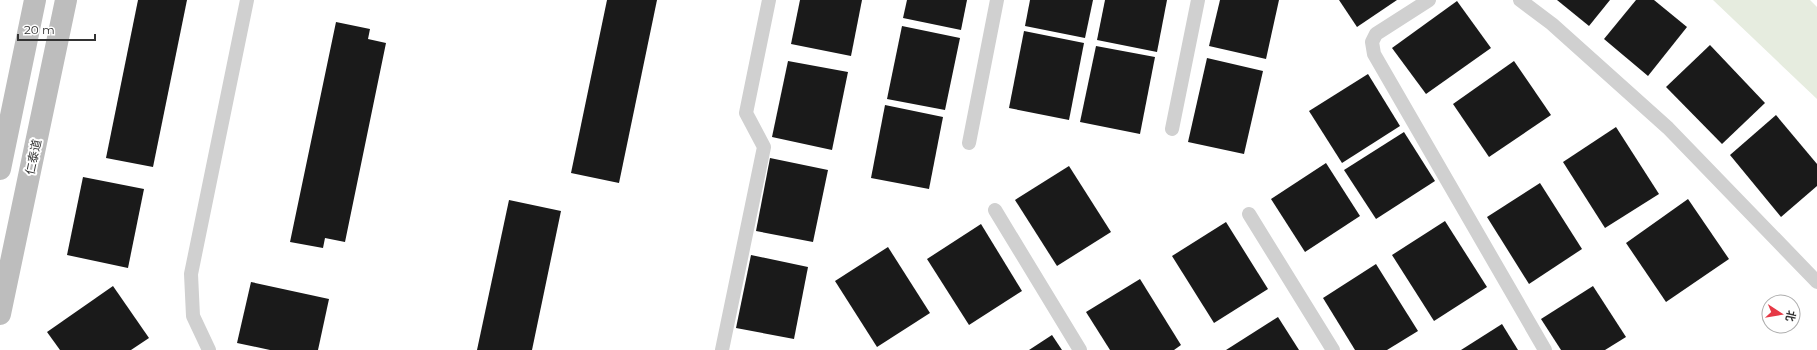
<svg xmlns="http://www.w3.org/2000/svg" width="1817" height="350" viewBox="0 0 1817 350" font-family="Montserrat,'Noto Sans SC',sans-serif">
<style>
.green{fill:#e6ecdf}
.building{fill:#1a1a1a}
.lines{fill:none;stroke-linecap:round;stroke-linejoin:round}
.lane{stroke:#d0d0d0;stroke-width:14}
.secondary{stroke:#bdbdbd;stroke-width:22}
.labels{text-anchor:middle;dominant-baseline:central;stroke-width:4;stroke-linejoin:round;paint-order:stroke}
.street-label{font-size:12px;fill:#333;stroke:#fff}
</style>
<rect width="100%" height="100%" fill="#fff"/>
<path class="green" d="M 1713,0 L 1810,0 L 1817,7 L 1817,99 Z"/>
<g class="building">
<path d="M 138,0 L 187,0 L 153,167 L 106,158 Z"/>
<path d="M 607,0 L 657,0 L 619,183 L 571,173 Z"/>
<path d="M 800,0 L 862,0 L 851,56 L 791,44 Z"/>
<path d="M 907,0 L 967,0 L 961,30 L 903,18 Z"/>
<path d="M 1030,0 L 1093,0 L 1085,38 L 1025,26 Z"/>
<path d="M 1105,0 L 1167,0 L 1157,52 L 1097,40 Z"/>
<path d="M 1220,0 L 1279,0 L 1266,59 L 1209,46 Z"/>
<path d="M 1339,0 L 1397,0 L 1357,27 Z"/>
<path d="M 1557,0 L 1610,0 L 1589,26 Z"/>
<path d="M 1636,0 L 1654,0 L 1687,27 L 1648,76 L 1604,39 Z"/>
<path d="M 1457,1 L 1491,48 L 1426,94 L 1392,48 Z"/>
<path d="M 336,22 L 370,29 L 368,39 L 386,43 L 345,242 L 325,238 L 323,248 L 290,242 Z"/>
<path d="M 902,26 L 960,38 L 945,110 L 887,99 Z"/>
<path d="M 1024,31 L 1084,43 L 1069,120 L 1009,108 Z"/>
<path d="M 1710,45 L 1765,103 L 1722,144 L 1666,87 Z"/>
<path d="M 1096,46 L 1155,57 L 1140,134 L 1080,122 Z"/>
<path d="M 1207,58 L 1263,71 L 1244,154 L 1188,142 Z"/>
<path d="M 788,61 L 848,72 L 832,150 L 772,137 Z"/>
<path d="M 1514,61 L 1551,115 L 1489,157 L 1453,104 Z"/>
<path d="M 1368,74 L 1400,126 L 1342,163 L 1309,111 Z"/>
<path d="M 885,105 L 943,117 L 929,189 L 871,178 Z"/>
<path d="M 1776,115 L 1817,164 L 1817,186 L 1781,217 L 1730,155 Z"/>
<path d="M 1616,127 L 1659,194 L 1605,228 L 1563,162 Z"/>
<path d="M 1404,132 L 1435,181 L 1376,219 L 1344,170 Z"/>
<path d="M 770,158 L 828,170 L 813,242 L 756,231 Z"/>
<path d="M 1326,163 L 1360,216 L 1305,252 L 1271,199 Z"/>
<path d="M 1069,166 L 1111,232 L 1057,266 L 1015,200 Z"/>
<path d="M 83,177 L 144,189 L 128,268 L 67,255 Z"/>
<path d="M 1540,183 L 1582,249 L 1529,284 L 1487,217 Z"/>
<path d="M 1688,199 L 1729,259 L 1666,302 L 1626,243 Z"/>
<path d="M 509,200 L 561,211 L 532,350 L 477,350 Z"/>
<path d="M 1445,221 L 1487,287 L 1434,321 L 1392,255 Z"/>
<path d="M 1226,222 L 1268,289 L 1214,323 L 1172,256 Z"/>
<path d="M 981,224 L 1022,291 L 969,325 L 927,259 Z"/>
<path d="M 888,247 L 930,313 L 877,347 L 835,281 Z"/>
<path d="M 751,255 L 808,267 L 794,339 L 736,328 Z"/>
<path d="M 1376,264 L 1418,331 L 1387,350 L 1355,350 L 1323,298 Z"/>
<path d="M 1140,279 L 1181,345 L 1174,350 L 1110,350 L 1086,312 Z"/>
<path d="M 251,282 L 329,299 L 318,350 L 270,350 L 237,343 Z"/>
<path d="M 113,286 L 149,338 L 131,350 L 60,350 L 47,332 Z"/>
<path d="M 1593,286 L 1626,337 L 1605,350 L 1561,350 L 1541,319 Z"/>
<path d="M 1278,317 L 1299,350 L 1226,350 Z"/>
<path d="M 1502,324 L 1518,350 L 1461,350 Z"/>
<path d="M 1052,335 L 1062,350 L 1029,350 Z"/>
</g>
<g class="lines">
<g class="lane">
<path d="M 1429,0 L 1376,34 L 1372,42 L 1374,54 L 1545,350"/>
<path d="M 1520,0 L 1552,24 L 1668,128 L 1817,282"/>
<path d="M 1172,129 L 1198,0"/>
<path d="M 969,143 L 997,0"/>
<path d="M 995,210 L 1080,350"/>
<path d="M 1249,214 L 1333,350"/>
<path d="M 209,350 L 193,316 L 191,274 L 247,0"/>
<path d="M 722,350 L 764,147 L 746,113 L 769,0"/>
</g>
<g class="secondary">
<path d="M 0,169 L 35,0"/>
<path d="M 0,314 L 66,0"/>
</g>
</g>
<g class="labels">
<g class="street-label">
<text transform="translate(33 157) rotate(-78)">仁泰道</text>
</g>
</g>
<g transform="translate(1781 314) rotate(102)"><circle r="19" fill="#ffffff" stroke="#adadad"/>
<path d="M0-3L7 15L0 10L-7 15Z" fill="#e63946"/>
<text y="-6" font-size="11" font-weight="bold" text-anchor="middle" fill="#333333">北</text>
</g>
<path d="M18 34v6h77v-6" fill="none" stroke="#333333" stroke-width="2"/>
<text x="24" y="34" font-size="12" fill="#333333" stroke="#ffffff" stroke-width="3" paint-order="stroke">20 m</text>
</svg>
